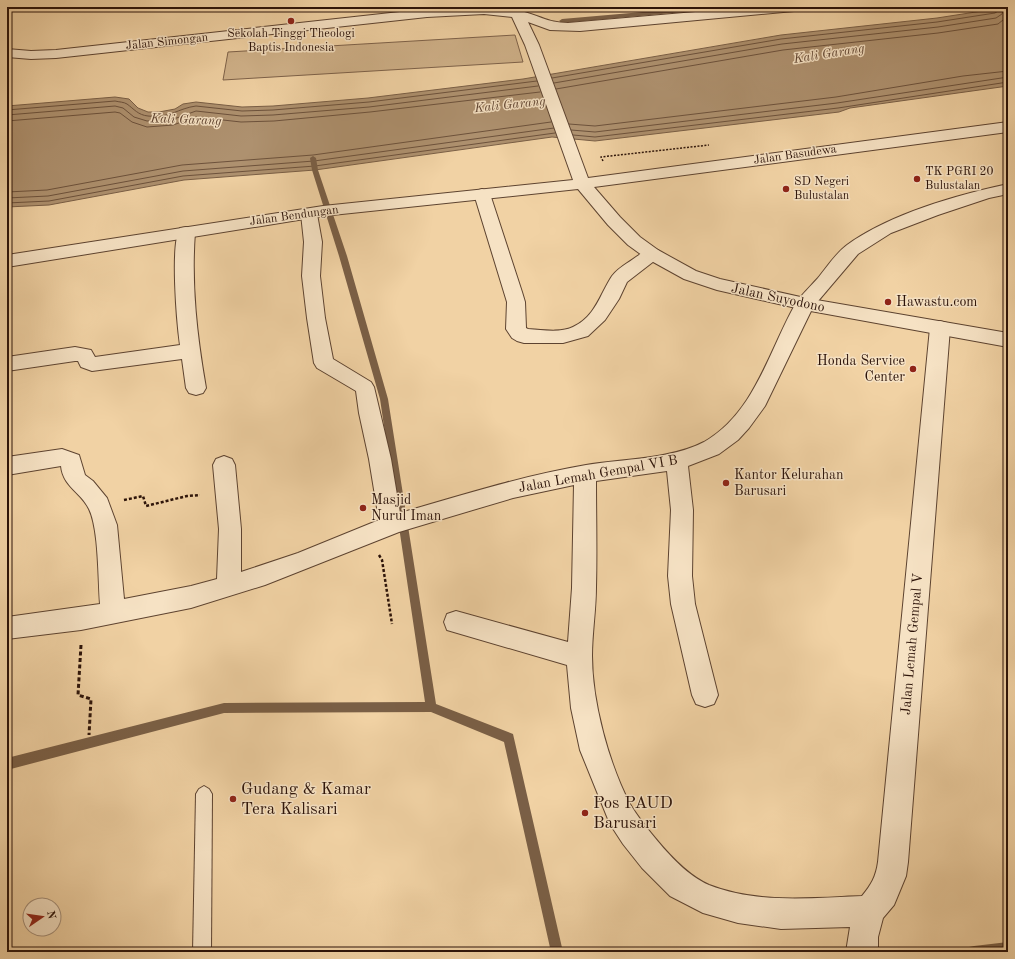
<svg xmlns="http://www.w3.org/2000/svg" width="1015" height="959" viewBox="0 0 1015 959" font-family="'Old Standard TT',serif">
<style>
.green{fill:#d0b28a;stroke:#7e624a}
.water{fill:#ae916f;stroke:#7a5f46}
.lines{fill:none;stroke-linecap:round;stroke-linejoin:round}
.shore{stroke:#6d523c;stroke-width:1}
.stream{fill:#7a5f46;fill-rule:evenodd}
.service-casing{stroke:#5d4330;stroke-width:2}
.minor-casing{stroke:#5d4330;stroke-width:2}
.tertiary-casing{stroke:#5d4330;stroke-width:2}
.path-far2{stroke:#2c1309;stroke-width:1.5;stroke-dasharray:2 1.5;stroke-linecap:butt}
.path-far1{stroke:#2c1309;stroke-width:2.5;stroke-dasharray:3 2;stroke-linecap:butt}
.path{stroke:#2c1309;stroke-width:3;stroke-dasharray:4 2.5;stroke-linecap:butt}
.service{fill:#f6e2c4;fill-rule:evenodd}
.minor{fill:#f6e2c4;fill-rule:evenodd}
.tertiary{fill:#f6e2c4;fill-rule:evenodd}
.poi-dot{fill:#8f2418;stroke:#f6e2c4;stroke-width:1.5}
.labels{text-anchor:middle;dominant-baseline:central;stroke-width:3;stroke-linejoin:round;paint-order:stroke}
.far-poi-label{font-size:12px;fill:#2c1309;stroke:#f6e2c4;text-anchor:start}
.far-street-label{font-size:12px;fill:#2c1309;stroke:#f6e2c4}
.far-water-label{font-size:13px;font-style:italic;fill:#604532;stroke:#f6e2c4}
.street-label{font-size:14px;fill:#2c1309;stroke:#f6e2c4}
.poi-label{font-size:14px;fill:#2c1309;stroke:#f6e2c4;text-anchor:start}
.near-poi-label{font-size:17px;fill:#2c1309;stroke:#f6e2c4;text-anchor:start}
</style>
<rect width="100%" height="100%" fill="#f1d2a4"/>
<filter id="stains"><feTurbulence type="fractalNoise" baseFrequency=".005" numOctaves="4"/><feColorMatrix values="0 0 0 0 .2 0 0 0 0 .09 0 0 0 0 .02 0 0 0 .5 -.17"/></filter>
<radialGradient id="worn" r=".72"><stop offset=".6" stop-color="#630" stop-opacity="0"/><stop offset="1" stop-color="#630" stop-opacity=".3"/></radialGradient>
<path class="green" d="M 515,35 L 523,62 L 223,80 L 228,52 Z"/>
<path class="water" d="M 1008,7 L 1008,86 L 850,108 L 839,112 L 595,141 L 552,137 L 315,170 L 184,180 L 49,205 L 7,207 L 7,106 L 115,97 L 129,99 L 138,108 L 148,112 L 159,112 L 175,109 L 183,104 L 196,102 L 242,107 L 273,106 L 368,98 L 523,79 L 781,35 L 937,18 Z"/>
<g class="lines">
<g class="shore">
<path d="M 552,78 L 781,39 L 937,22 L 995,13 L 998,11 L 999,7"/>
<path d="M 554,83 L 782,44 L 938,27 L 996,18 L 1002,14 L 1004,7"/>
<path d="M 556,89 L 783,50 L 938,33 L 998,24 L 1008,16"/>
<path d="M 7,110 L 115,101 C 119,102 124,102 127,104 C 134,109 138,115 148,116 C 168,119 179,108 196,106 L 242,111 L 273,110 L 369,102 L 537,81"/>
<path d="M 7,115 L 115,106 L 123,108 L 134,117 L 147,121 L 171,120 L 196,111 L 241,116 L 273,115 L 369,107 L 538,86"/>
<path d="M 7,121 L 115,112 L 120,113 L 132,122 L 147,127 L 173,125 L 196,117 L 241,122 L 274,121 L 370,112 L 540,92"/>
<path d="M 569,124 L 595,126 L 836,97 L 963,76 L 1008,71"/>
<path d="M 571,130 L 595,132 L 837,103 L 1008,77"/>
<path d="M 573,135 L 595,137 L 838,108 L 1008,82"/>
<path d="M 7,192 L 47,190 L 182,165 L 313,155 L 551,122"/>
<path d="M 7,198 L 48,196 L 183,171 L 314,161 L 554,128"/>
<path d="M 7,203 L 49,201 L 183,176 L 315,166 L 555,133"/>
</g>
<g class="stream">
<path d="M 700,7 L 720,7 L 717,9 L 562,23 L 559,21 L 562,19 Z"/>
<path d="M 313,156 L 316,158 L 318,170 L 347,256 L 388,399 L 436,704 L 513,734 L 563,952 L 551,952 L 504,742 L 431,712 L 224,713 L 7,770 L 7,758 L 224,703 L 425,702 L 380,399 L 339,256 L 312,170 L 310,158 Z"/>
<path d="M 1008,942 L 1008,952 L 968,952 L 969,947 L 974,946 Z"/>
</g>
<g class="service-casing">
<g id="service">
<path d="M 415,7 L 423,7 L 431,13 L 427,15 Z"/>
<path d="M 204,786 L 209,789 L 212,794 L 211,952 L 193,952 L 196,794 L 199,789 Z"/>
</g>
</g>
<g class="minor-casing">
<g id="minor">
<path d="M 1008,184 L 1008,194 L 989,198 L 938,215 L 891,233 L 858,254 L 813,307 L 765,406 L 749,428 L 738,440 L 719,454 L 688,466 L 693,510 L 692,576 L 695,604 L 718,695 L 714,704 L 705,707 L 696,704 L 692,695 L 671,604 L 668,576 L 671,510 L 667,471 L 596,481 C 596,516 597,552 596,587 C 596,610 592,633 592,656 C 592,702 609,764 630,804 C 637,816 646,827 655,838 C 669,855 688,876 709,885 C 757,904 812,898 862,896 C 871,885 876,877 878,862 L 930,328 L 933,323 L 940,321 L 947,323 L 950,328 L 908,862 L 906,876 L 894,905 L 883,918 L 878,937 L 878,952 L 846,952 L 850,927 L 781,929 L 738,923 L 703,913 L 670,896 L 642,868 L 623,844 L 610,824 L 580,750 L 571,708 L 567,665 L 447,630 L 444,622 L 447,614 L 456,611 L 568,642 L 572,588 L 574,485 L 513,498 L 399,532 L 265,585 L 191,608 L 81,630 L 7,639 L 7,617 L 100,604 C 98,580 99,529 89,509 C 81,492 63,487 61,466 L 7,475 L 7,457 L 62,449 L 79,455 L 85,475 L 93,481 L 107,498 L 117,525 L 124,599 L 191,586 L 217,579 L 219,529 L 213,465 L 216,459 L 224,456 L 232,459 L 235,465 L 241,529 L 241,572 L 298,553 L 379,520 L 369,459 L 359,413 L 356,391 L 317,368 L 314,363 L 307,318 L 302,276 L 304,242 L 301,214 L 303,210 L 309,209 L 315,210 L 317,214 L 322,242 L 320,276 L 325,318 L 333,359 L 371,382 L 374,387 L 391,459 L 400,513 C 462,495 522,476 586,465 C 622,459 672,459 704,442 C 755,413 769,350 796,303 C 802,294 811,286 818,278 C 827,267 836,253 847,245 C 890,214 957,195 1008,184 Z"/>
<path d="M 482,189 L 488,191 L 490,194 L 522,292 L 525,302 L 526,328 L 528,329 C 542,330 561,333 573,327 C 596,316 600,294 612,276 C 618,268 628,263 636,257 C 644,252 648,247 658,250 L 661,254 L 658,258 L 627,282 L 619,299 L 605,320 L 588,336 L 563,343 L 524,343 L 517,341 L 512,338 L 506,329 L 507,302 L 474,194 L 476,191 Z"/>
<path d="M 186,227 L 192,228 L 195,232 C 191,285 197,336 206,388 L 203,393 L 196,395 L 189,393 L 186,388 L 182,359 L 92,371 L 81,367 L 78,361 L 75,361 L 7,371 L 7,357 L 75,347 L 91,350 L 95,357 L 180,345 C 177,324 170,244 180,228 Z"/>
</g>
</g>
<g class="tertiary-casing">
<path id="tertiary" d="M 461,7 C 480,7 498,6 517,10 C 536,14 547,23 568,23 L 753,7 L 800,7 L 799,10 L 794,11 L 580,31 L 550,30 L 528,22 L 539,45 L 588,178 L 1008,122 L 1008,132 L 594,187 L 620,217 L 640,237 L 658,250 L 696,271 L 720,279 L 805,298 L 1008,333 L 1008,347 L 805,310 L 717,290 L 684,279 L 646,258 L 628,245 L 608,225 L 578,189 L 323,216 L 7,267 L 7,255 L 323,206 L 573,180 L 525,45 L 512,17 L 484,14 L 427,17 L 56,58 L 31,59 L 7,57 L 7,49 L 31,51 L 56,50 L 427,9 Z"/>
</g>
<path class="path-far2" d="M 603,161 L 601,157 L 709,145"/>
<g class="path-far1">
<path d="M 124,500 L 143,496 L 146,506 L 187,496 L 200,495"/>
<path d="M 379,555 L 382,560 L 392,624"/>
</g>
<path class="path" d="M 81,645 L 78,695 L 91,699 L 89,735"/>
<use href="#service" class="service"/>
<use href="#minor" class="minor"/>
<use href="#tertiary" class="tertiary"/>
</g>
<g class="poi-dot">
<circle cx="291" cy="21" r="4"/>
<circle cx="917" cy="179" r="4"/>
<circle cx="786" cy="189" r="4"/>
<circle cx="888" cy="302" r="4"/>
<circle cx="913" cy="369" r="4"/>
<circle cx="726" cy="483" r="4"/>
<circle cx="363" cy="508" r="4"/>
<circle cx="233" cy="799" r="4"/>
<circle cx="585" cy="813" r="4"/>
</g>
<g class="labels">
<g class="far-poi-label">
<text x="291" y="34" text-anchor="middle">Sekolah Tinggi Theologi<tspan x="291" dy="14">Baptis Indonesia</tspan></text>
<text x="925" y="172">TK PGRI 20<tspan x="925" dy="14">Bulustalan</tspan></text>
<text x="794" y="182">SD Negeri<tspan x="794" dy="14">Bulustalan</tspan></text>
</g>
<g class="far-street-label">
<text transform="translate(167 42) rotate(-6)">Jalan Simongan</text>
<text transform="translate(795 155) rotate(-8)">Jalan Basudewa</text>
<text transform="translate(294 216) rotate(-8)">Jalan Bendungan</text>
</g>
<g class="far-water-label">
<text transform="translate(829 54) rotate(-9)">Kali Garang</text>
<text transform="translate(510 105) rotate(-6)">Kali Garang</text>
<text transform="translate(186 120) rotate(2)">Kali Garang</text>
</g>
<g class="street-label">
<text transform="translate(778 298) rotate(12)">Jalan Suyodono</text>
<text transform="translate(598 474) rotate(-10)">Jalan Lemah Gempal VI B</text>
<text transform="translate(912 644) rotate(-85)">Jalan Lemah Gempal V</text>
</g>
<g class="poi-label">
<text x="896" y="302">Hawastu.com</text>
<text x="905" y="361" text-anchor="end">Honda Service<tspan x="905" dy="16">Center</tspan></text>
<text x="734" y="475">Kantor Kelurahan<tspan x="734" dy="16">Barusari</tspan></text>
<text x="371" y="500">Masjid<tspan x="371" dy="16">Nurul Iman</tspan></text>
</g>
<g class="near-poi-label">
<text x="241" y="789">Gudang &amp; Kamar<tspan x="241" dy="20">Tera Kalisari</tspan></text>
<text x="593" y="803">Pos PAUD<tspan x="593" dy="20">Barusari</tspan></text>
</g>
</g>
<rect width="1015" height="959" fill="none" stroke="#f1d2a4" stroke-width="24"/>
<rect x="8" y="8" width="999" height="943" fill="none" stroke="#2c1309" stroke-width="2"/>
<rect x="12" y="12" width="991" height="935" fill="none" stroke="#2c1309"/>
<g transform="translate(42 917) rotate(77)"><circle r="19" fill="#f6e2c4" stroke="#a58f79"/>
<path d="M0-3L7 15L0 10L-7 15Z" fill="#8f2418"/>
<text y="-6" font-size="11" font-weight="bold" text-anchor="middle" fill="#2c1309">N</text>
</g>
<rect width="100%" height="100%" filter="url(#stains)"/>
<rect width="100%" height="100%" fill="url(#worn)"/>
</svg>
